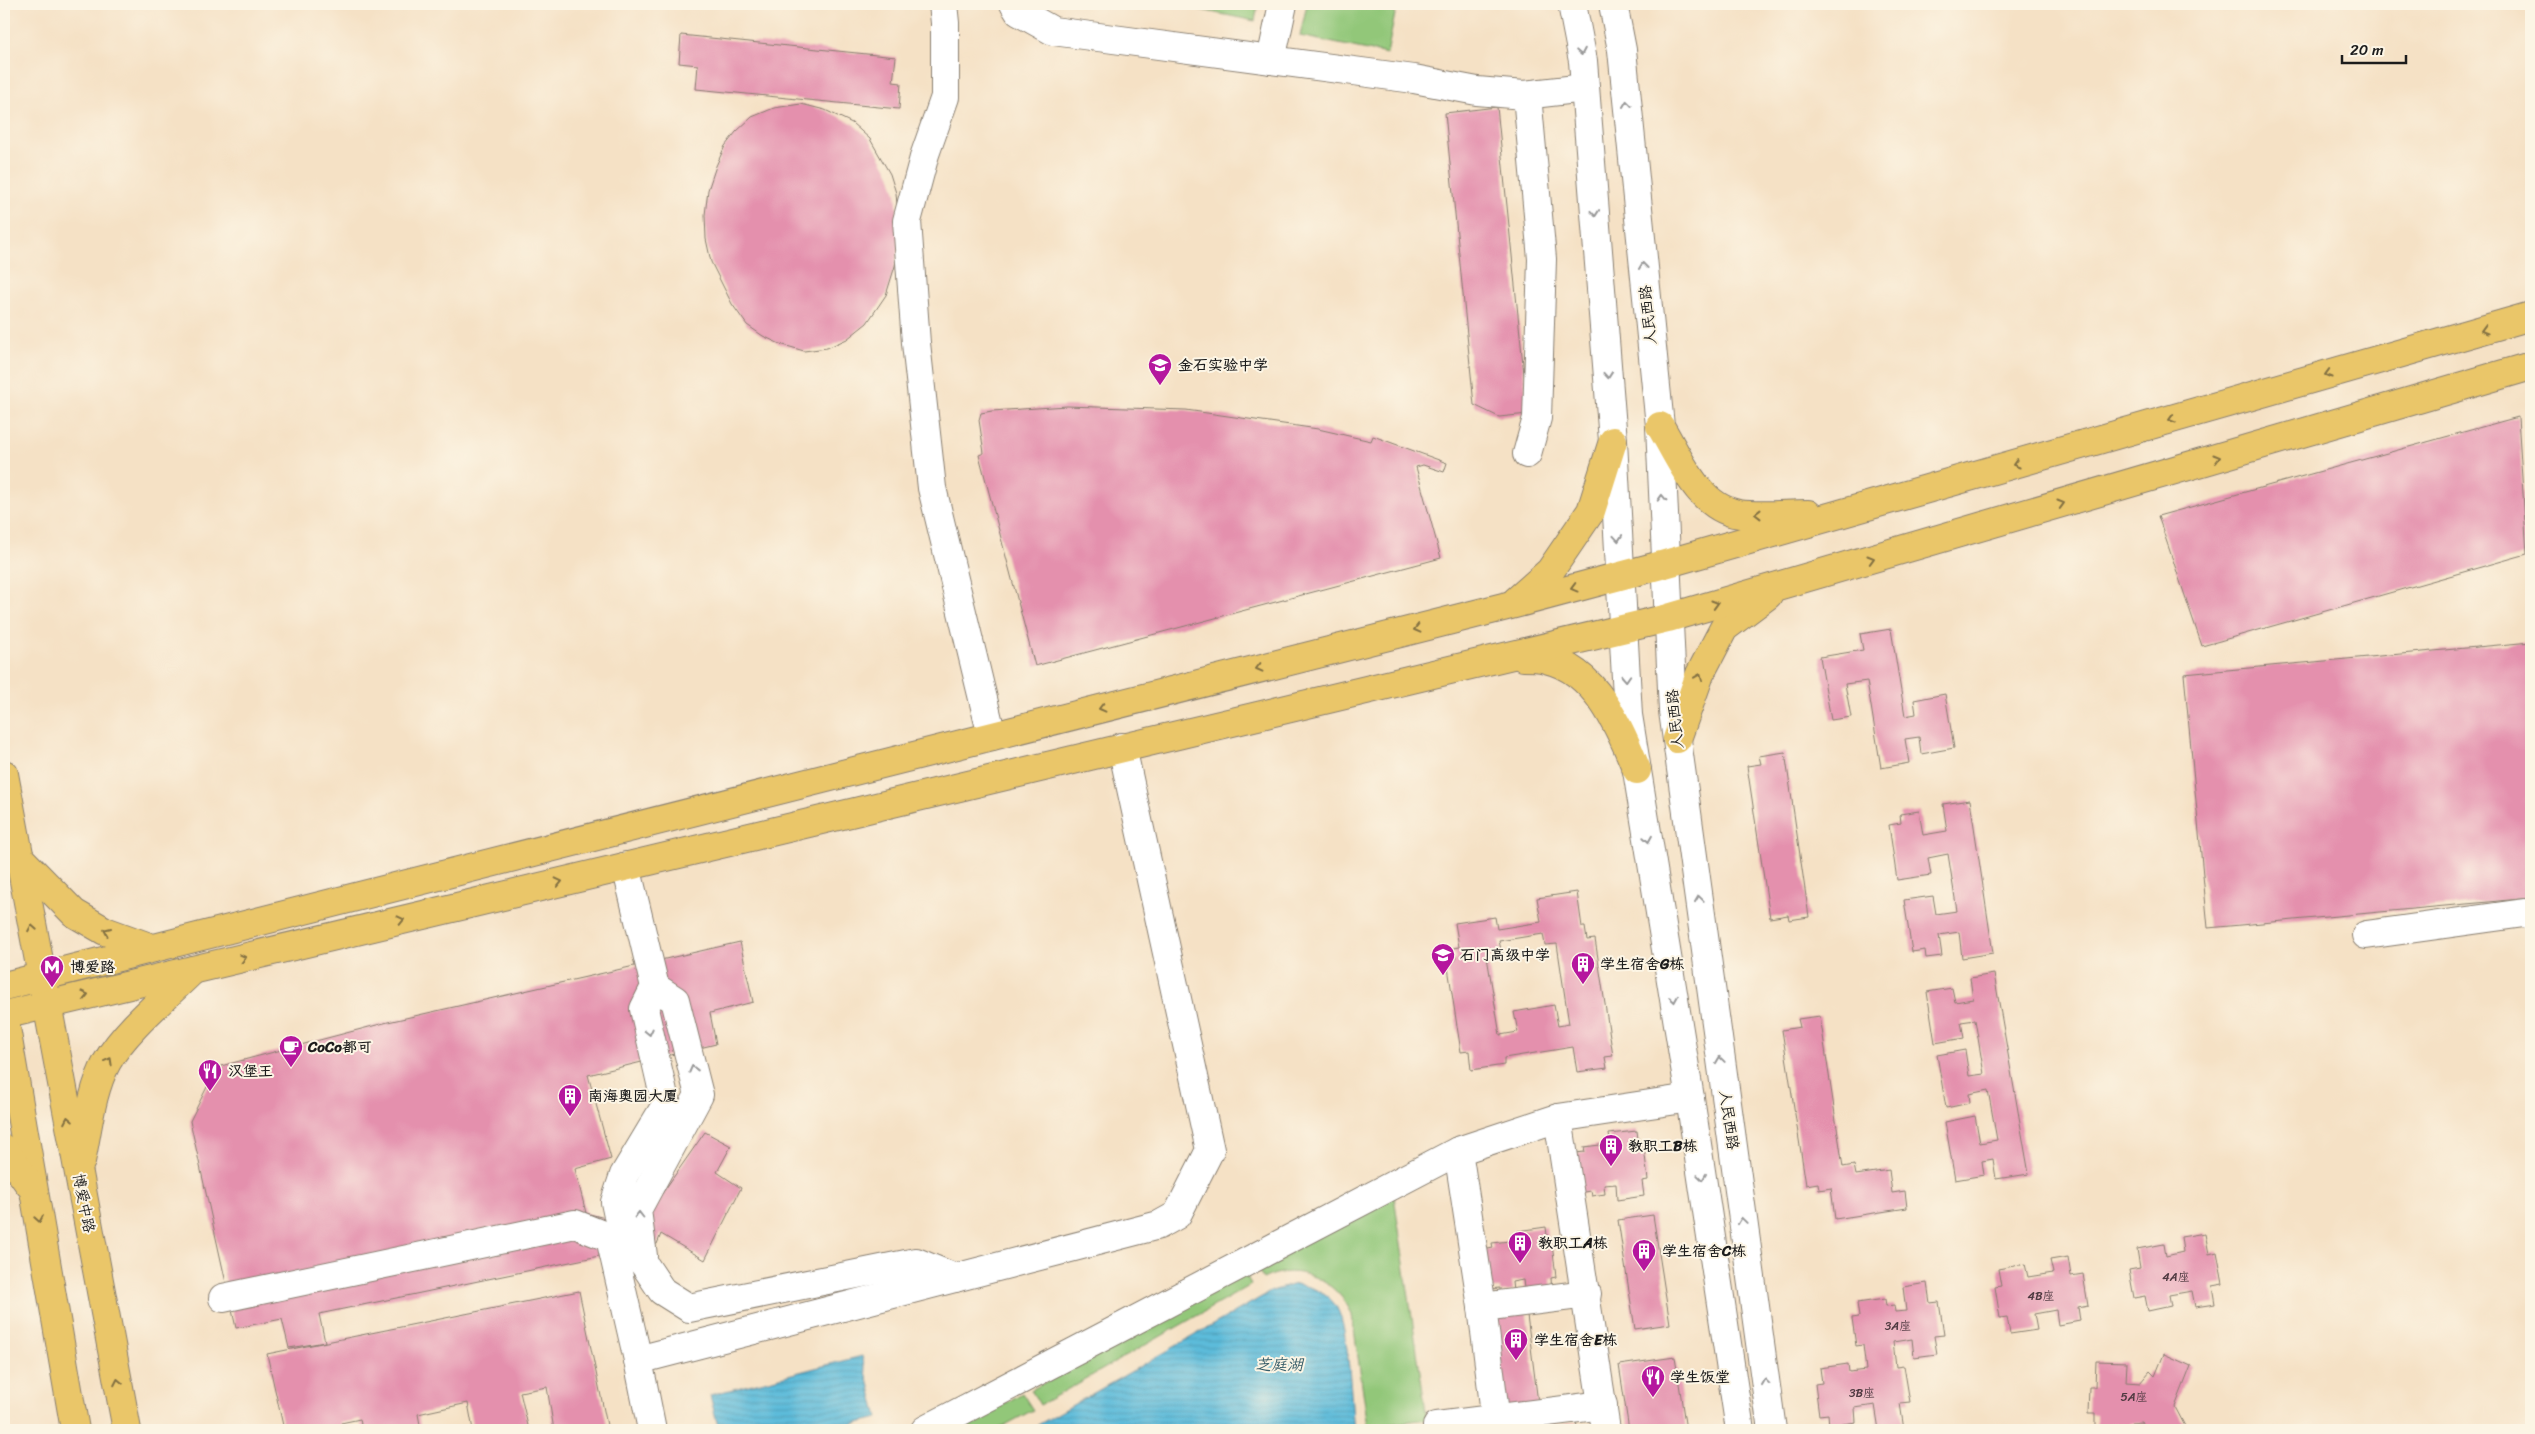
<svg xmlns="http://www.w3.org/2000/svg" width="2535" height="1434" viewBox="0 0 2535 1434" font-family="Sriracha,'LXGW WenKai TC',sans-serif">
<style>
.grass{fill:#92c779;stroke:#57724a}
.water{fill:url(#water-rules);stroke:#3c6c7b}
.building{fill:#e490ad;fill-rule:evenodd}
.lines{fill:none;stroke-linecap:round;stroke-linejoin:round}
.minor-casing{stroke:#887e70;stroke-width:30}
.major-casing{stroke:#887e70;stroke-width:30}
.minor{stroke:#fff;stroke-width:28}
.major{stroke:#eac669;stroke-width:28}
.oneway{stroke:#999}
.oneway2{stroke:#837142}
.labels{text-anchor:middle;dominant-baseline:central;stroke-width:4;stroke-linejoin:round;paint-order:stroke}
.number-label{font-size:12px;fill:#4e3940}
.street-label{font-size:15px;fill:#1c1c1c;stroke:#fcf5e5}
.poi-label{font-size:15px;font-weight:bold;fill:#1c1c1c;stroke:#fcf5e5;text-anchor:start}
.water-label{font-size:16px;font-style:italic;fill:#365c68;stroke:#fcf5e5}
</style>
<defs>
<pattern id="water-rules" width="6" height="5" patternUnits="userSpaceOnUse" patternTransform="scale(1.25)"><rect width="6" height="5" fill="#5cbbda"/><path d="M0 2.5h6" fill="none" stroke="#4fa0ba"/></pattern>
</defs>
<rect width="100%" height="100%" fill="#fcf5e5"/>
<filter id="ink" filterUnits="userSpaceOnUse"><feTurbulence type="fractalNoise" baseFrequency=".02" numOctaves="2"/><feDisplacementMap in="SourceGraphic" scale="10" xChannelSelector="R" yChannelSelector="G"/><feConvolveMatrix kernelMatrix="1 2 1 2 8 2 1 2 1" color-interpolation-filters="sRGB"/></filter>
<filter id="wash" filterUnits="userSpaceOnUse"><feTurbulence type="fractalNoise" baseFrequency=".0096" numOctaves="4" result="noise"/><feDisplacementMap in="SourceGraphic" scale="20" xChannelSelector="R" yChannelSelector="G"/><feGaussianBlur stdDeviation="1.12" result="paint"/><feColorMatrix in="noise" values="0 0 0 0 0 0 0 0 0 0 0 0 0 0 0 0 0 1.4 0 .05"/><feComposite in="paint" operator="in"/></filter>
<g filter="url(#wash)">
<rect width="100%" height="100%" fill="#f5e1c5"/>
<g class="grass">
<path d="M 1172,4 L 1258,4 L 1255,21 Z"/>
<path d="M 1307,4 L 1371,4 L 1396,9 L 1387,54 L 1300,36 Z"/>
<path d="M 1393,1189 L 1427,1419 L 1368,1427 L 1352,1315 C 1339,1281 1297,1261 1263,1279 L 1255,1265 Z"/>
<path d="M 1245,1272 L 1251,1285 L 1040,1405 L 1031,1390 Z"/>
<path d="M 1022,1393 L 1033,1410 L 996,1430 L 963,1430 Z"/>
</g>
<g class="water">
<path d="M 1295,1284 C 1312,1287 1328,1292 1337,1308 C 1349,1330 1351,1402 1354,1430 L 1029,1430 L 1272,1291 Z"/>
<path d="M 862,1356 L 878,1418 L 829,1430 L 719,1430 L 710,1395 Z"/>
</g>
<g id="blocks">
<g class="building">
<path d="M 681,35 L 896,57 L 893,82 L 901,83 L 899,109 L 696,89 L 698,65 L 679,63 Z"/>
<path d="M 801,104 L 825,110 L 852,123 L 870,139 L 890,174 L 896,193 L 900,239 L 895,266 L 886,295 L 867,323 L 847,339 L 827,348 L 804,351 L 780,344 L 763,336 L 747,325 L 732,304 L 711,262 L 706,239 L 705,215 L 708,190 L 716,166 L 725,146 L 736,132 L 752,117 L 774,108 Z"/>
<path d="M 1497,107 L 1528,414 L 1499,417 L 1474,405 L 1445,113 Z"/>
<path d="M 1067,406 L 1186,410 L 1318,429 L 1371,441 L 1373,436 L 1447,463 L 1444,472 L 1423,465 L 1416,467 L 1441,558 L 1035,666 L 979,455 L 984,453 L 979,420 L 981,413 L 992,411 Z"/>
<path d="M 2518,417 L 2527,554 L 2202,646 L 2158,516 Z"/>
<path d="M 1891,629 L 1905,716 L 1916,714 L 1914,700 L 1945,694 L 1954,748 L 1921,754 L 1919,737 L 1905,739 L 1909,763 L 1881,768 L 1867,681 L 1845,684 L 1851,717 L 1831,720 L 1820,657 L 1863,650 L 1860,634 Z"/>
<path d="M 2531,642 L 2531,898 L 2208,928 L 2184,674 Z"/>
<path d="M 1785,752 L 1809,917 L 1789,920 L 1788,915 L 1770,918 L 1747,766 L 1761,764 L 1759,756 Z"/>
<path d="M 1970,800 L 1993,953 L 1962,958 L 1959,932 L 1939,935 L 1942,956 L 1926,958 L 1925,950 L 1912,952 L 1904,900 L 1933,896 L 1936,914 L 1957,911 L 1948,854 L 1928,858 L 1931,875 L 1897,880 L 1889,825 L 1901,823 L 1900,814 L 1919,811 L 1923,835 L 1947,831 L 1943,804 Z"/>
<path d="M 1577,892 L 1582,927 L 1585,927 L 1587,940 L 1595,939 L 1613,1056 L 1605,1057 L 1607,1068 L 1577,1072 L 1573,1047 L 1504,1058 L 1504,1065 L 1471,1070 L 1469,1051 L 1461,1052 L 1447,961 L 1456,960 L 1453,948 L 1459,947 L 1455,923 L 1495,917 L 1497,929 L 1541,922 L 1537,898 ZM 1543,934 L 1545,945 L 1557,944 L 1569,1024 L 1558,1026 L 1554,1005 L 1514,1012 L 1518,1032 L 1500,1035 L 1487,957 L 1502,954 L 1499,941 Z"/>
<path d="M 740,942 L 753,1002 L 710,1013 L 716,1044 L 588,1075 L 611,1159 L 575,1169 L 586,1213 L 620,1222 L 645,1218 L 705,1132 L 731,1146 L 717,1172 L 741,1188 L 705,1260 L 661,1234 L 657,1244 L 319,1314 L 325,1342 L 289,1348 L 282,1319 L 236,1328 L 190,1121 L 217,1067 L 388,1022 Z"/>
<path d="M 1994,974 L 2029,1174 L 1996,1179 L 1993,1159 L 1982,1161 L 1984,1175 L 1955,1180 L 1945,1122 L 1975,1116 L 1980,1143 L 1997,1140 L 1988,1090 L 1969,1094 L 1970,1103 L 1946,1108 L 1937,1055 L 1965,1050 L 1969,1076 L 1984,1074 L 1975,1020 L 1961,1022 L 1964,1038 L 1935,1043 L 1927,992 L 1952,988 L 1955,1002 L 1973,999 L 1970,978 Z"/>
<path d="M 1820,1016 L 1843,1167 L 1854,1165 L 1856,1175 L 1889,1170 L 1892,1193 L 1905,1191 L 1907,1208 L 1835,1219 L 1831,1188 L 1819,1190 L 1818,1183 L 1806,1185 L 1782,1030 L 1800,1027 L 1798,1019 Z"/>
<path d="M 1637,1131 L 1639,1148 L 1644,1147 L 1648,1180 L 1642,1181 L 1644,1196 L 1617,1200 L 1616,1184 L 1604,1185 L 1605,1194 L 1592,1196 L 1591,1191 L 1579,1193 L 1575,1153 L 1585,1152 L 1584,1147 L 1600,1145 L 1601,1154 L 1612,1153 L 1609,1134 Z"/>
<path d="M 1653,1215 L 1670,1324 L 1635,1329 L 1618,1220 Z"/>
<path d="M 1546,1227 L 1548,1244 L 1552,1244 L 1556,1277 L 1551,1278 L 1552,1293 L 1525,1296 L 1523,1280 L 1512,1282 L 1513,1291 L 1500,1292 L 1500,1288 L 1487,1289 L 1483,1250 L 1493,1248 L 1492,1243 L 1509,1241 L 1509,1250 L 1520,1250 L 1518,1231 Z"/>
<path d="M 2205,1233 L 2209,1254 L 2217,1252 L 2223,1284 L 2212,1286 L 2215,1304 L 2195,1307 L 2192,1291 L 2169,1295 L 2171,1306 L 2148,1311 L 2145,1296 L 2134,1298 L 2129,1270 L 2140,1268 L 2137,1249 L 2164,1244 L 2166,1256 L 2183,1252 L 2181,1237 Z"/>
<path d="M 2068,1257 L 2071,1276 L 2083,1274 L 2088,1305 L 2078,1307 L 2080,1321 L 2058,1325 L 2056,1310 L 2034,1314 L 2037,1330 L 2010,1334 L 2007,1317 L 2000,1318 L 1995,1287 L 2001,1286 L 1998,1269 L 2025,1264 L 2028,1277 L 2053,1273 L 2050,1260 Z"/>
<path d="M 1927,1283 L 1930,1303 L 1939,1302 L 1944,1335 L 1934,1336 L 1937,1354 L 1914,1357 L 1912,1339 L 1893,1342 L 1896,1367 L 1904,1366 L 1910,1402 L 1900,1403 L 1904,1430 L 1879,1430 L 1875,1405 L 1855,1408 L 1856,1422 L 1829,1426 L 1828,1414 L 1819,1415 L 1815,1384 L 1822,1383 L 1820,1368 L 1848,1364 L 1849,1372 L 1866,1370 L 1863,1345 L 1856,1346 L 1852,1318 L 1859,1317 L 1857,1303 L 1885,1299 L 1886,1306 L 1894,1305 L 1895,1312 L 1906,1311 L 1903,1287 Z"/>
<path d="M 579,1291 L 608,1430 L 554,1430 L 547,1387 L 520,1392 L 529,1430 L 473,1430 L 468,1403 L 418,1414 L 421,1430 L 362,1430 L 360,1419 L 341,1423 L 342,1430 L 284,1430 L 267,1354 Z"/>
<path d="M 1526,1307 L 1539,1411 L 1506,1415 L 1493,1311 Z"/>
<path d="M 2164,1354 L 2191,1366 L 2175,1407 L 2187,1430 L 2155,1430 L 2153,1427 L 2145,1430 L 2141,1422 L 2131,1423 L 2128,1430 L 2095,1430 L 2095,1414 L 2088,1414 L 2089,1387 L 2095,1387 L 2096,1361 L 2127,1362 L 2126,1382 L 2140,1383 L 2150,1371 L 2155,1376 Z"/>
<path d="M 1675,1357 L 1686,1430 L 1629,1430 L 1619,1365 Z"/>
<path d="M 1576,1422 L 1578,1430 L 1542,1430 L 1542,1427 Z"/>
</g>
</g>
</g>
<g filter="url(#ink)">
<use href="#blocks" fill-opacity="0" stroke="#887e70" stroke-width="1"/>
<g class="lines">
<g class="minor-casing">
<g id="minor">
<path d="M 943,4 L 945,23 L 945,97 L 925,154 L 907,221 L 916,343 L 932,488 L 992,736"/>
<path d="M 1014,4 L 1019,12 L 1053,31 L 1414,79 L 1477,91 L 1524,95 L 1585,88"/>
<path d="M 1572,4 L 1583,61 L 1613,441 L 1628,715 L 1690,1098 L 1740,1430"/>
<path d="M 1613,4 L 1622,50 L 1660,426 L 1673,711 L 1772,1430"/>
<path d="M 1271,60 L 1283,4"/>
<path d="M 1527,95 L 1542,259 L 1537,418 L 1527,454"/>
<path d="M 626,866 L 655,987 L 644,1009 L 666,1105 L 624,1175 L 615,1202 L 623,1240 L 644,1264 L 662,1291 L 689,1308 L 916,1262 L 955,1278"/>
<path d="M 2366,935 L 2524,913 L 2531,915"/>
<path d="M 1558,1118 L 1606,1430"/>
<path d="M 1458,1151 L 1482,1307 L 1497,1430"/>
<path d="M 643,1256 L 637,1210 L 699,1095 L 675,1000 L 655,987"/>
<path d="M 223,1298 L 575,1224 L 610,1238 L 638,1360"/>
<path d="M 1482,1307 L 1587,1294"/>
<path d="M 1437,1426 L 1603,1405"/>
<path d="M 652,1430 L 638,1360 L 1159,1225 L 1177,1215 L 1210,1150 L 1122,747"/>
<path d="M 925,1430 L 1458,1151 L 1558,1118 L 1690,1098"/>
</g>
</g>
<g class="major-casing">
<g id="major">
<path d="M 1660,426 C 1679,457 1698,508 1739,514 C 1760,517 1785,514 1808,514"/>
<path d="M 1516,601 L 1550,571 L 1591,511 L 1613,441"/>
<path d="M 1523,657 C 1531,657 1539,657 1546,659 C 1596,670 1620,728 1637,770"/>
<path d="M 1677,739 L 1700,674 L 1724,628 L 1768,595"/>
<path d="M 4,774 L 127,1430"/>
<path d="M 20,858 L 74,913 L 105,931 L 152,948"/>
<path d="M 4,986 L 1511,605 L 1665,564 L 2531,316"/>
<path d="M 4,1015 L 1668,618 L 2531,366"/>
<path d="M 4,1016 L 75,1430"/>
<path d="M 4,1149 L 29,1184"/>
<path d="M 81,1161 C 88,1129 91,1091 107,1062 C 125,1030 167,996 193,970"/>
</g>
</g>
<use href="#minor" class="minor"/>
<use href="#major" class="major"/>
</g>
<defs><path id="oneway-chevron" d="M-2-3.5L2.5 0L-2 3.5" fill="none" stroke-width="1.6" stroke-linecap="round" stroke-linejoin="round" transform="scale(1.25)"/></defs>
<g class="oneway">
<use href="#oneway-chevron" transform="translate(1581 52) rotate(79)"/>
<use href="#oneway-chevron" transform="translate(1627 104) rotate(-96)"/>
<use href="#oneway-chevron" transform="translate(1595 213) rotate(85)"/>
<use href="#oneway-chevron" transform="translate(1643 266) rotate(-96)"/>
<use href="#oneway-chevron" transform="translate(1608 375) rotate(85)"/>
<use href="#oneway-chevron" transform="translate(1662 498) rotate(-92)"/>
<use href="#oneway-chevron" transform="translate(1618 538) rotate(85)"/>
<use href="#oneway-chevron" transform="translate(1626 678) rotate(87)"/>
<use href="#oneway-chevron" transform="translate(1648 839) rotate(81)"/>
<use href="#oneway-chevron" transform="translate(1699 899) rotate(-98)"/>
<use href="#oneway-chevron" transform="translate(1674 999) rotate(81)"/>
<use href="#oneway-chevron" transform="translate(649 1032) rotate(77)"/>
<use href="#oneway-chevron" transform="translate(1720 1060) rotate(-98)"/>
<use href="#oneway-chevron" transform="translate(693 1069) rotate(-104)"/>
<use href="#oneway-chevron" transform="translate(1702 1177) rotate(82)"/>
<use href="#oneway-chevron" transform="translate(639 1215) rotate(-90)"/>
<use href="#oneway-chevron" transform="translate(1742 1221) rotate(-98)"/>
<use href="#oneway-chevron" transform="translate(1765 1382) rotate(-98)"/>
</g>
<g class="oneway2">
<use href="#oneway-chevron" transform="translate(2484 330) rotate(164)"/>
<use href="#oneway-chevron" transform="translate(2328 374) rotate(164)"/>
<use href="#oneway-chevron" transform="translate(2172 419) rotate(164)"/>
<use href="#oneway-chevron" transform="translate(2217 458) rotate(-16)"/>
<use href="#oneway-chevron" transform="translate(2016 464) rotate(164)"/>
<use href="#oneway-chevron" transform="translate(2061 504) rotate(-16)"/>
<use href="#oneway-chevron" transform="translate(1758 514) rotate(-180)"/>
<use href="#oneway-chevron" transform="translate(1871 559) rotate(-16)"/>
<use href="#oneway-chevron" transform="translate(1574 588) rotate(165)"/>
<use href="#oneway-chevron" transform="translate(1715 604) rotate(-16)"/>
<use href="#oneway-chevron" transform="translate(1417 629) rotate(166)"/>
<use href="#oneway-chevron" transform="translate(1259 668) rotate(166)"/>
<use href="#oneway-chevron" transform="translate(1699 677) rotate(-68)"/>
<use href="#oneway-chevron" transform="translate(1102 708) rotate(166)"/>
<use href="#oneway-chevron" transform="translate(559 882) rotate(-13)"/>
<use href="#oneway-chevron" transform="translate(401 920) rotate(-13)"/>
<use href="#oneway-chevron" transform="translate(32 928) rotate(-100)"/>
<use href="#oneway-chevron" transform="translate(107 931) rotate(-156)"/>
<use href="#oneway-chevron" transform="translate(243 958) rotate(-13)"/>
<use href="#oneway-chevron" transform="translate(85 995) rotate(-13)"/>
<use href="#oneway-chevron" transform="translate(109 1061) rotate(-61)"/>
<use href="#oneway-chevron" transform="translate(68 1120) rotate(-101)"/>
<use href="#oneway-chevron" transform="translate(39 1219) rotate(80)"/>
<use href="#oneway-chevron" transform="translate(118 1382) rotate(-101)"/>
</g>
</g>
<defs>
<g id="school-pin" transform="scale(1.25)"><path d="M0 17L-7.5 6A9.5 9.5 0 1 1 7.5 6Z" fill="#b5179e" stroke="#fcf5e5"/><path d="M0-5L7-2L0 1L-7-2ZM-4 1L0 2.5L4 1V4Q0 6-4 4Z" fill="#fff"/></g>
<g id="building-pin" transform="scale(1.25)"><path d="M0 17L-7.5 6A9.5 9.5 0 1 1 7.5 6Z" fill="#b5179e" stroke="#fcf5e5"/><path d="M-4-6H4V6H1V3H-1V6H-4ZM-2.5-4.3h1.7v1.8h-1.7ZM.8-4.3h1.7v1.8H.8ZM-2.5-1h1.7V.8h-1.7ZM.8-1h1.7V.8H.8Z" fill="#fff"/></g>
<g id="metro-pin" transform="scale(1.25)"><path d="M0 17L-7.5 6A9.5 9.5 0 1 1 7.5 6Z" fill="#b5179e" stroke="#fcf5e5"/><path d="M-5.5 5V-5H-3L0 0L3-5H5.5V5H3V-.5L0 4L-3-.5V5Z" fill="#fff"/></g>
<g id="cafe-pin" transform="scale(1.25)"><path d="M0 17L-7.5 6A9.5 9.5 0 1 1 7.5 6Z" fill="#b5179e" stroke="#fcf5e5"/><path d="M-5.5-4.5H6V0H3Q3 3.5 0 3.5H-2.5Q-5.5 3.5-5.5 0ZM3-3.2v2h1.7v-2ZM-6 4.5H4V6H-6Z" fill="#fff"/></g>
<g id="restaurant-pin" transform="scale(1.25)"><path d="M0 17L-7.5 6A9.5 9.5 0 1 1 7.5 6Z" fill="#b5179e" stroke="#fcf5e5"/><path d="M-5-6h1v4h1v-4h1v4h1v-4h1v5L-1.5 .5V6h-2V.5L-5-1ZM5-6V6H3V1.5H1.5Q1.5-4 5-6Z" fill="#fff"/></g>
</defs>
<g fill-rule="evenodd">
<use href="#school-pin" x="1160" y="365"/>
<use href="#school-pin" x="1443" y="955"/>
<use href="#building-pin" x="1583" y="964"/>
<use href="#metro-pin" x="52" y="967"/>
<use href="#cafe-pin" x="291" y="1047"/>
<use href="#restaurant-pin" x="210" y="1071"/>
<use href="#building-pin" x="570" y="1096"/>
<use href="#building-pin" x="1611" y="1146"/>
<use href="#building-pin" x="1520" y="1243"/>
<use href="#building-pin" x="1644" y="1251"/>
<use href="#building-pin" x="1516" y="1340"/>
<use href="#restaurant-pin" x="1653" y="1377"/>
</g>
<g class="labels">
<g class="number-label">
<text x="2176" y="1277">4A座</text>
<text x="2041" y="1296">4B座</text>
<text x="1898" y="1326">3A座</text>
<text x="1862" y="1393">3B座</text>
<text x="2134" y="1397">5A座</text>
</g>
<g class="street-label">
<text transform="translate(1648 315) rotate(-96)">人民西路</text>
<text transform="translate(1675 719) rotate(-96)">人民西路</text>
<text transform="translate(1729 1120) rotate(82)">人民西路</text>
<text transform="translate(84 1203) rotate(79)">博爱中路</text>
</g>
<g class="poi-label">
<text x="1178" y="365">金石实验中学</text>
<text x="1460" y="955">石门高级中学</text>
<text x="1600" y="964">学生宿舍G栋</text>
<text x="70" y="967">博爱路</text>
<text x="308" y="1047">CoCo都可</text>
<text x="228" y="1071">汉堡王</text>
<text x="588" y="1096">南海奥园大厦</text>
<text x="1628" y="1146">教职工B栋</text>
<text x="1538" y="1243">教职工A栋</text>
<text x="1662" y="1251">学生宿舍C栋</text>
<text x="1534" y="1340">学生宿舍E栋</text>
<text x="1670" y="1377">学生饭堂</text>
</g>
<g class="water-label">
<text x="1279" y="1364">芝庭湖</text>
</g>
</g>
<rect width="2535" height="1434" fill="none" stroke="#fcf5e5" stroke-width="20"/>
<path d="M2342 55v8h64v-8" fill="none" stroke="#1c1c1c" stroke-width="2.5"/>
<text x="2350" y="55" font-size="15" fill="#1c1c1c" stroke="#fcf5e5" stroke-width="4" paint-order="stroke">20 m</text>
</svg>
